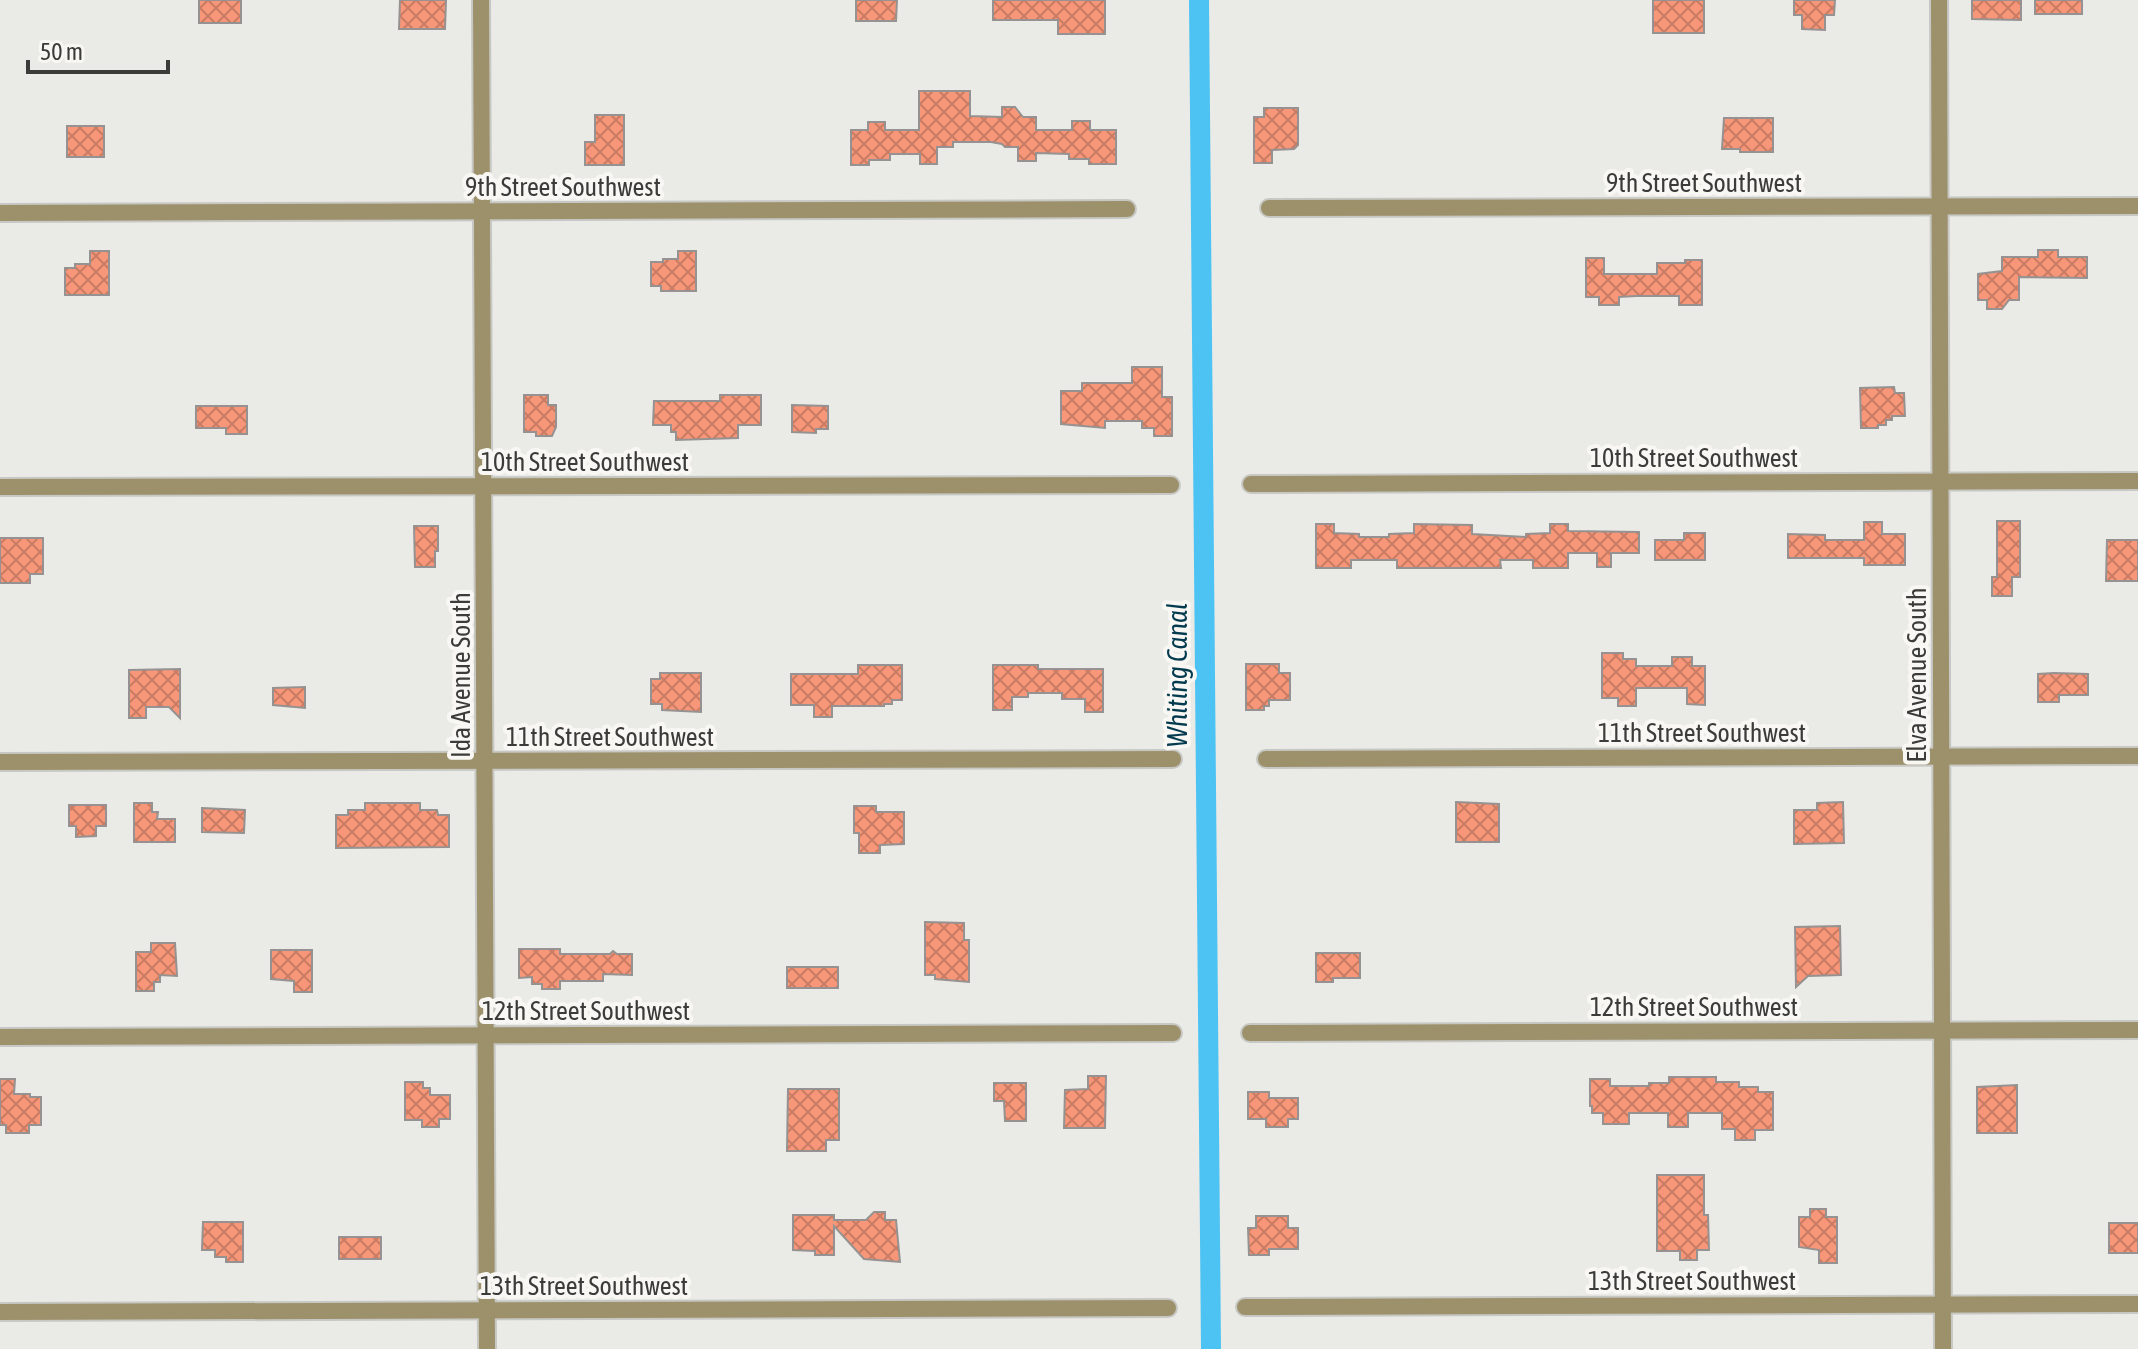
<svg xmlns="http://www.w3.org/2000/svg" width="2138" height="1349" viewBox="0 0 2138 1349" font-family="'Asap Condensed',sans-serif">
<style>
.lines{fill:none;stroke-linecap:round;stroke-linejoin:round}
.canal{stroke:#4cc3f3;stroke-width:20}
.building{fill:url(#building-cross-hatch);stroke:#969291;stroke-width:2}
.street-casing{stroke:#c7c7c3;stroke-width:20}
.street{stroke:#9c916a;stroke-width:16}
.labels{text-anchor:middle;dominant-baseline:central;stroke-width:8;stroke-linejoin:round;paint-order:stroke}
.street-label{font-size:26px;fill:#3b3b39;stroke:#f8f7f3}
.water-label{font-size:28px;font-style:italic;fill:#053b4f;stroke:#f8f7f3}
</style>
<defs>
<pattern id="building-cross-hatch" width="8" height="8" patternUnits="userSpaceOnUse" patternTransform="scale(2)"><rect width="8" height="8" fill="#f79678"/><path d="M0 0l8 8M0 8l8-8" fill="none" stroke="#c97c63"/></pattern>
</defs>
<rect width="100%" height="100%" fill="#eaeae6"/>
<g class="lines">
<path class="canal" d="M 1199,0 L 1211,1349"/>
</g>
<g class="building">
<rect x="199" y="0" width="42" height="23"/>
<path d="M 400,0 L 446,0 L 445,29 L 399,29 Z"/>
<path d="M 856,0 L 897,0 L 896,21 L 856,21 Z"/>
<path d="M 993,0 L 1105,0 L 1105,34 L 1058,34 L 1058,20 L 993,20 Z"/>
<rect x="1653" y="0" width="51" height="33"/>
<path d="M 1794,0 L 1835,0 L 1834,15 L 1825,15 L 1825,30 L 1802,29 L 1802,15 L 1794,15 Z"/>
<path d="M 1972,0 L 2021,0 L 2021,20 L 1972,19 Z"/>
<rect x="2035" y="0" width="47" height="14"/>
<path d="M 919,91 L 970,91 L 970,116 L 1002,117 L 1002,107 L 1015,107 L 1023,117 L 1036,117 L 1036,130 L 1072,130 L 1072,121 L 1090,121 L 1090,130 L 1116,130 L 1116,164 L 1089,164 L 1089,159 L 1069,159 L 1069,154 L 1036,153 L 1036,161 L 1018,161 L 1018,147 L 1005,147 L 1002,144 L 991,142 L 953,142 L 953,147 L 937,147 L 937,164 L 920,164 L 920,154 L 890,154 L 890,160 L 869,160 L 869,165 L 851,165 L 851,130 L 868,130 L 868,122 L 885,122 L 885,130 L 919,130 Z"/>
<path d="M 1264,108 L 1298,108 L 1298,145 L 1294,149 L 1272,150 L 1272,163 L 1254,163 L 1254,117 L 1264,117 Z"/>
<path d="M 595,115 L 624,115 L 624,165 L 585,165 L 585,142 L 595,142 Z"/>
<path d="M 1724,118 L 1773,118 L 1773,152 L 1740,152 L 1740,149 L 1722,149 Z"/>
<rect x="67" y="126" width="37" height="31"/>
<path d="M 2038,250 L 2058,250 L 2058,257 L 2087,257 L 2087,278 L 2019,277 L 2019,300 L 2009,300 L 2002,309 L 1987,309 L 1987,300 L 1978,300 L 1978,274 L 2002,271 L 2002,257 L 2038,257 Z"/>
<path d="M 90,251 L 109,251 L 109,295 L 65,295 L 65,268 L 75,268 L 75,264 L 90,264 Z"/>
<path d="M 678,251 L 696,251 L 696,291 L 661,291 L 661,286 L 651,286 L 651,262 L 663,262 L 663,259 L 678,259 Z"/>
<path d="M 1586,258 L 1604,258 L 1604,274 L 1657,274 L 1657,263 L 1685,263 L 1685,260 L 1702,260 L 1702,305 L 1679,305 L 1679,296 L 1636,296 L 1619,297 L 1619,305 L 1599,305 L 1599,297 L 1586,297 Z"/>
<path d="M 1132,367 L 1162,367 L 1162,397 L 1172,397 L 1172,436 L 1154,436 L 1154,428 L 1142,428 L 1142,421 L 1105,421 L 1105,428 L 1061,424 L 1061,391 L 1082,391 L 1082,383 L 1132,383 Z"/>
<path d="M 1894,387 L 1895,393 L 1904,393 L 1905,416 L 1892,416 L 1892,420 L 1886,420 L 1886,425 L 1878,425 L 1878,428 L 1861,428 L 1860,388 Z"/>
<path d="M 524,395 L 548,395 L 548,405 L 556,405 L 556,427 L 552,436 L 536,436 L 536,432 L 524,432 Z"/>
<path d="M 720,395 L 761,395 L 761,425 L 738,425 L 738,438 L 676,440 L 676,432 L 671,432 L 671,425 L 653,425 L 654,401 L 720,401 Z"/>
<path d="M 792,405 L 828,406 L 828,429 L 816,429 L 816,433 L 792,432 Z"/>
<path d="M 196,406 L 247,406 L 247,434 L 226,434 L 226,428 L 196,428 Z"/>
<path d="M 1997,521 L 2020,521 L 2020,577 L 2012,577 L 2012,596 L 1992,596 L 1992,577 L 1997,577 Z"/>
<path d="M 1864,522 L 1882,522 L 1882,534 L 1905,534 L 1905,565 L 1864,565 L 1864,558 L 1788,558 L 1788,534 L 1825,535 L 1825,540 L 1864,540 Z"/>
<path d="M 1316,524 L 1334,524 L 1334,533 L 1359,534 L 1359,537 L 1389,537 L 1389,534 L 1414,533 L 1414,524 L 1472,525 L 1472,534 L 1526,537 L 1526,534 L 1550,533 L 1550,524 L 1568,524 L 1568,531 L 1639,532 L 1639,553 L 1611,553 L 1611,567 L 1597,567 L 1597,553 L 1568,553 L 1568,568 L 1533,568 L 1533,560 L 1500,560 L 1501,568 L 1397,568 L 1397,560 L 1351,560 L 1351,568 L 1316,568 Z"/>
<path d="M 414,526 L 438,526 L 438,551 L 435,551 L 435,567 L 415,567 Z"/>
<path d="M 1684,533 L 1705,533 L 1705,560 L 1655,560 L 1655,540 L 1684,540 Z"/>
<path d="M 0,538 L 43,538 L 43,574 L 30,574 L 30,583 L 0,583 Z"/>
<path d="M 2107,540 L 2138,540 L 2138,581 L 2106,581 Z"/>
<path d="M 1602,653 L 1623,653 L 1623,659 L 1636,659 L 1636,666 L 1672,666 L 1672,657 L 1692,657 L 1692,666 L 1705,666 L 1705,705 L 1687,704 L 1687,688 L 1636,688 L 1636,706 L 1618,706 L 1618,698 L 1602,698 Z"/>
<path d="M 1246,664 L 1279,664 L 1279,673 L 1290,673 L 1290,700 L 1269,700 L 1269,706 L 1264,706 L 1264,710 L 1246,710 Z"/>
<path d="M 858,665 L 902,665 L 902,700 L 892,700 L 892,704 L 884,704 L 884,706 L 832,706 L 832,717 L 814,717 L 814,705 L 791,705 L 791,674 L 858,674 Z"/>
<path d="M 993,665 L 1038,665 L 1038,669 L 1103,669 L 1103,712 L 1085,712 L 1085,699 L 1062,699 L 1062,693 L 1028,693 L 1028,697 L 1012,697 L 1012,710 L 993,710 Z"/>
<path d="M 180,669 L 180,718 L 169,707 L 146,707 L 146,718 L 129,718 L 129,670 Z"/>
<path d="M 660,673 L 701,673 L 701,712 L 662,710 L 662,704 L 651,704 L 651,679 L 660,679 Z"/>
<path d="M 2054,673 L 2088,674 L 2088,695 L 2059,695 L 2059,702 L 2038,702 L 2038,674 Z"/>
<path d="M 305,687 L 305,708 L 273,705 L 273,688 Z"/>
<path d="M 1456,802 L 1499,804 L 1499,842 L 1456,842 Z"/>
<path d="M 1843,802 L 1844,843 L 1794,844 L 1794,810 L 1817,810 L 1817,803 Z"/>
<path d="M 134,803 L 152,803 L 152,812 L 158,812 L 157,819 L 175,819 L 175,842 L 134,842 Z"/>
<path d="M 365,803 L 420,803 L 420,810 L 437,810 L 438,815 L 449,815 L 449,847 L 336,848 L 336,815 L 348,815 L 348,810 L 365,810 Z"/>
<path d="M 69,805 L 106,805 L 106,826 L 96,826 L 96,836 L 76,837 L 76,826 L 69,826 Z"/>
<path d="M 854,806 L 876,806 L 876,812 L 904,812 L 904,844 L 880,845 L 880,853 L 859,853 L 859,833 L 854,833 Z"/>
<path d="M 202,808 L 245,810 L 244,833 L 202,832 Z"/>
<path d="M 925,922 L 964,923 L 964,940 L 969,940 L 969,982 L 935,979 L 935,975 L 925,975 Z"/>
<path d="M 1840,926 L 1841,975 L 1808,976 L 1796,987 L 1795,927 Z"/>
<path d="M 151,943 L 175,943 L 177,976 L 160,975 L 160,982 L 154,982 L 154,991 L 136,991 L 136,952 L 151,952 Z"/>
<path d="M 519,949 L 560,949 L 560,954 L 610,954 L 613,951 L 617,954 L 632,954 L 632,975 L 603,974 L 603,981 L 560,981 L 560,989 L 542,989 L 542,984 L 532,984 L 532,977 L 519,978 Z"/>
<path d="M 271,950 L 312,950 L 312,992 L 294,992 L 294,981 L 271,979 Z"/>
<path d="M 1316,953 L 1360,953 L 1360,978 L 1333,978 L 1333,982 L 1316,982 Z"/>
<rect x="787" y="967" width="51" height="21"/>
<path d="M 1088,1076 L 1106,1076 L 1105,1128 L 1064,1128 L 1065,1090 L 1088,1089 Z"/>
<path d="M 1669,1077 L 1716,1077 L 1716,1082 L 1739,1082 L 1739,1087 L 1758,1087 L 1758,1092 L 1773,1092 L 1773,1130 L 1755,1130 L 1755,1140 L 1735,1140 L 1735,1129 L 1722,1129 L 1722,1113 L 1688,1113 L 1688,1127 L 1668,1127 L 1668,1113 L 1629,1113 L 1629,1124 L 1603,1124 L 1603,1113 L 1592,1113 L 1592,1106 L 1590,1106 L 1590,1079 L 1610,1079 L 1610,1086 L 1649,1086 L 1649,1083 L 1669,1083 Z"/>
<path d="M 0,1079 L 15,1079 L 14,1094 L 30,1094 L 30,1097 L 41,1097 L 41,1125 L 29,1125 L 29,1133 L 6,1133 L 6,1125 L 0,1125 Z"/>
<path d="M 405,1082 L 423,1082 L 423,1088 L 430,1088 L 430,1095 L 450,1095 L 450,1119 L 439,1119 L 439,1127 L 422,1127 L 422,1120 L 405,1120 Z"/>
<path d="M 994,1083 L 1026,1083 L 1026,1121 L 1005,1121 L 1004,1101 L 994,1101 Z"/>
<path d="M 2017,1085 L 2017,1133 L 1977,1133 L 1977,1087 Z"/>
<path d="M 788,1089 L 839,1089 L 839,1140 L 826,1140 L 826,1151 L 787,1151 Z"/>
<path d="M 1248,1092 L 1269,1092 L 1269,1098 L 1298,1098 L 1298,1119 L 1288,1119 L 1288,1127 L 1266,1127 L 1266,1119 L 1248,1119 Z"/>
<path d="M 1657,1175 L 1704,1175 L 1704,1215 L 1708,1215 L 1709,1250 L 1697,1250 L 1697,1260 L 1680,1260 L 1680,1251 L 1657,1251 Z"/>
<path d="M 1810,1209 L 1826,1209 L 1826,1217 L 1837,1217 L 1837,1263 L 1819,1263 L 1819,1250 L 1799,1247 L 1799,1217 L 1810,1217 Z"/>
<path d="M 874,1212 L 885,1212 L 885,1220 L 896,1220 L 900,1262 L 864,1259 L 834,1226 L 834,1255 L 815,1255 L 815,1251 L 793,1250 L 793,1215 L 834,1215 L 834,1220 L 866,1220 Z"/>
<path d="M 1256,1216 L 1288,1216 L 1288,1228 L 1298,1228 L 1298,1249 L 1269,1249 L 1269,1255 L 1249,1255 L 1248,1228 L 1256,1228 Z"/>
<path d="M 203,1222 L 243,1222 L 243,1262 L 226,1262 L 226,1257 L 215,1257 L 215,1250 L 202,1250 Z"/>
<rect x="2109" y="1223" width="29" height="30"/>
<rect x="339" y="1237" width="42" height="22"/>
</g>
<g class="lines">
<g class="street-casing">
<g id="street">
<path d="M 481,0 L 487,1349"/>
<path d="M 1939,0 L 1943,1349"/>
<path d="M 1269,208 L 2138,206"/>
<path d="M 0,213 L 1127,209"/>
<path d="M 1251,484 L 2138,481"/>
<path d="M 0,487 L 1171,485"/>
<path d="M 1266,759 L 2138,756"/>
<path d="M 0,762 L 1173,759"/>
<path d="M 1250,1033 L 2138,1030"/>
<path d="M 0,1037 L 1173,1033"/>
<path d="M 1245,1307 L 2138,1304"/>
<path d="M 0,1312 L 1168,1308"/>
</g>
</g>
<use href="#street" class="street"/>
</g>
<g class="labels">
<g class="street-label">
<text x="1704" y="183">9th Street Southwest</text>
<text x="563" y="187">9th Street Southwest</text>
<text x="1694" y="458">10th Street Southwest</text>
<text x="585" y="462">10th Street Southwest</text>
<text transform="translate(461 675) rotate(-90)">Ida Avenue South</text>
<text transform="translate(1917 675) rotate(-90)">Elva Avenue South</text>
<text x="1702" y="733">11th Street Southwest</text>
<text x="610" y="737">11th Street Southwest</text>
<text x="1694" y="1007">12th Street Southwest</text>
<text x="586" y="1011">12th Street Southwest</text>
<text x="1692" y="1281">13th Street Southwest</text>
<text x="584" y="1286">13th Street Southwest</text>
</g>
<g class="water-label">
<text transform="translate(1177 675) rotate(-90)">Whiting Canal</text>
</g>
</g>
<path d="M28 60v12h140v-12" fill="none" stroke="#3b3b39" stroke-width="4"/>
<text x="40" y="60" font-size="24" fill="#3b3b39" stroke="#f8f7f3" stroke-width="6" paint-order="stroke">50 m</text>
</svg>
